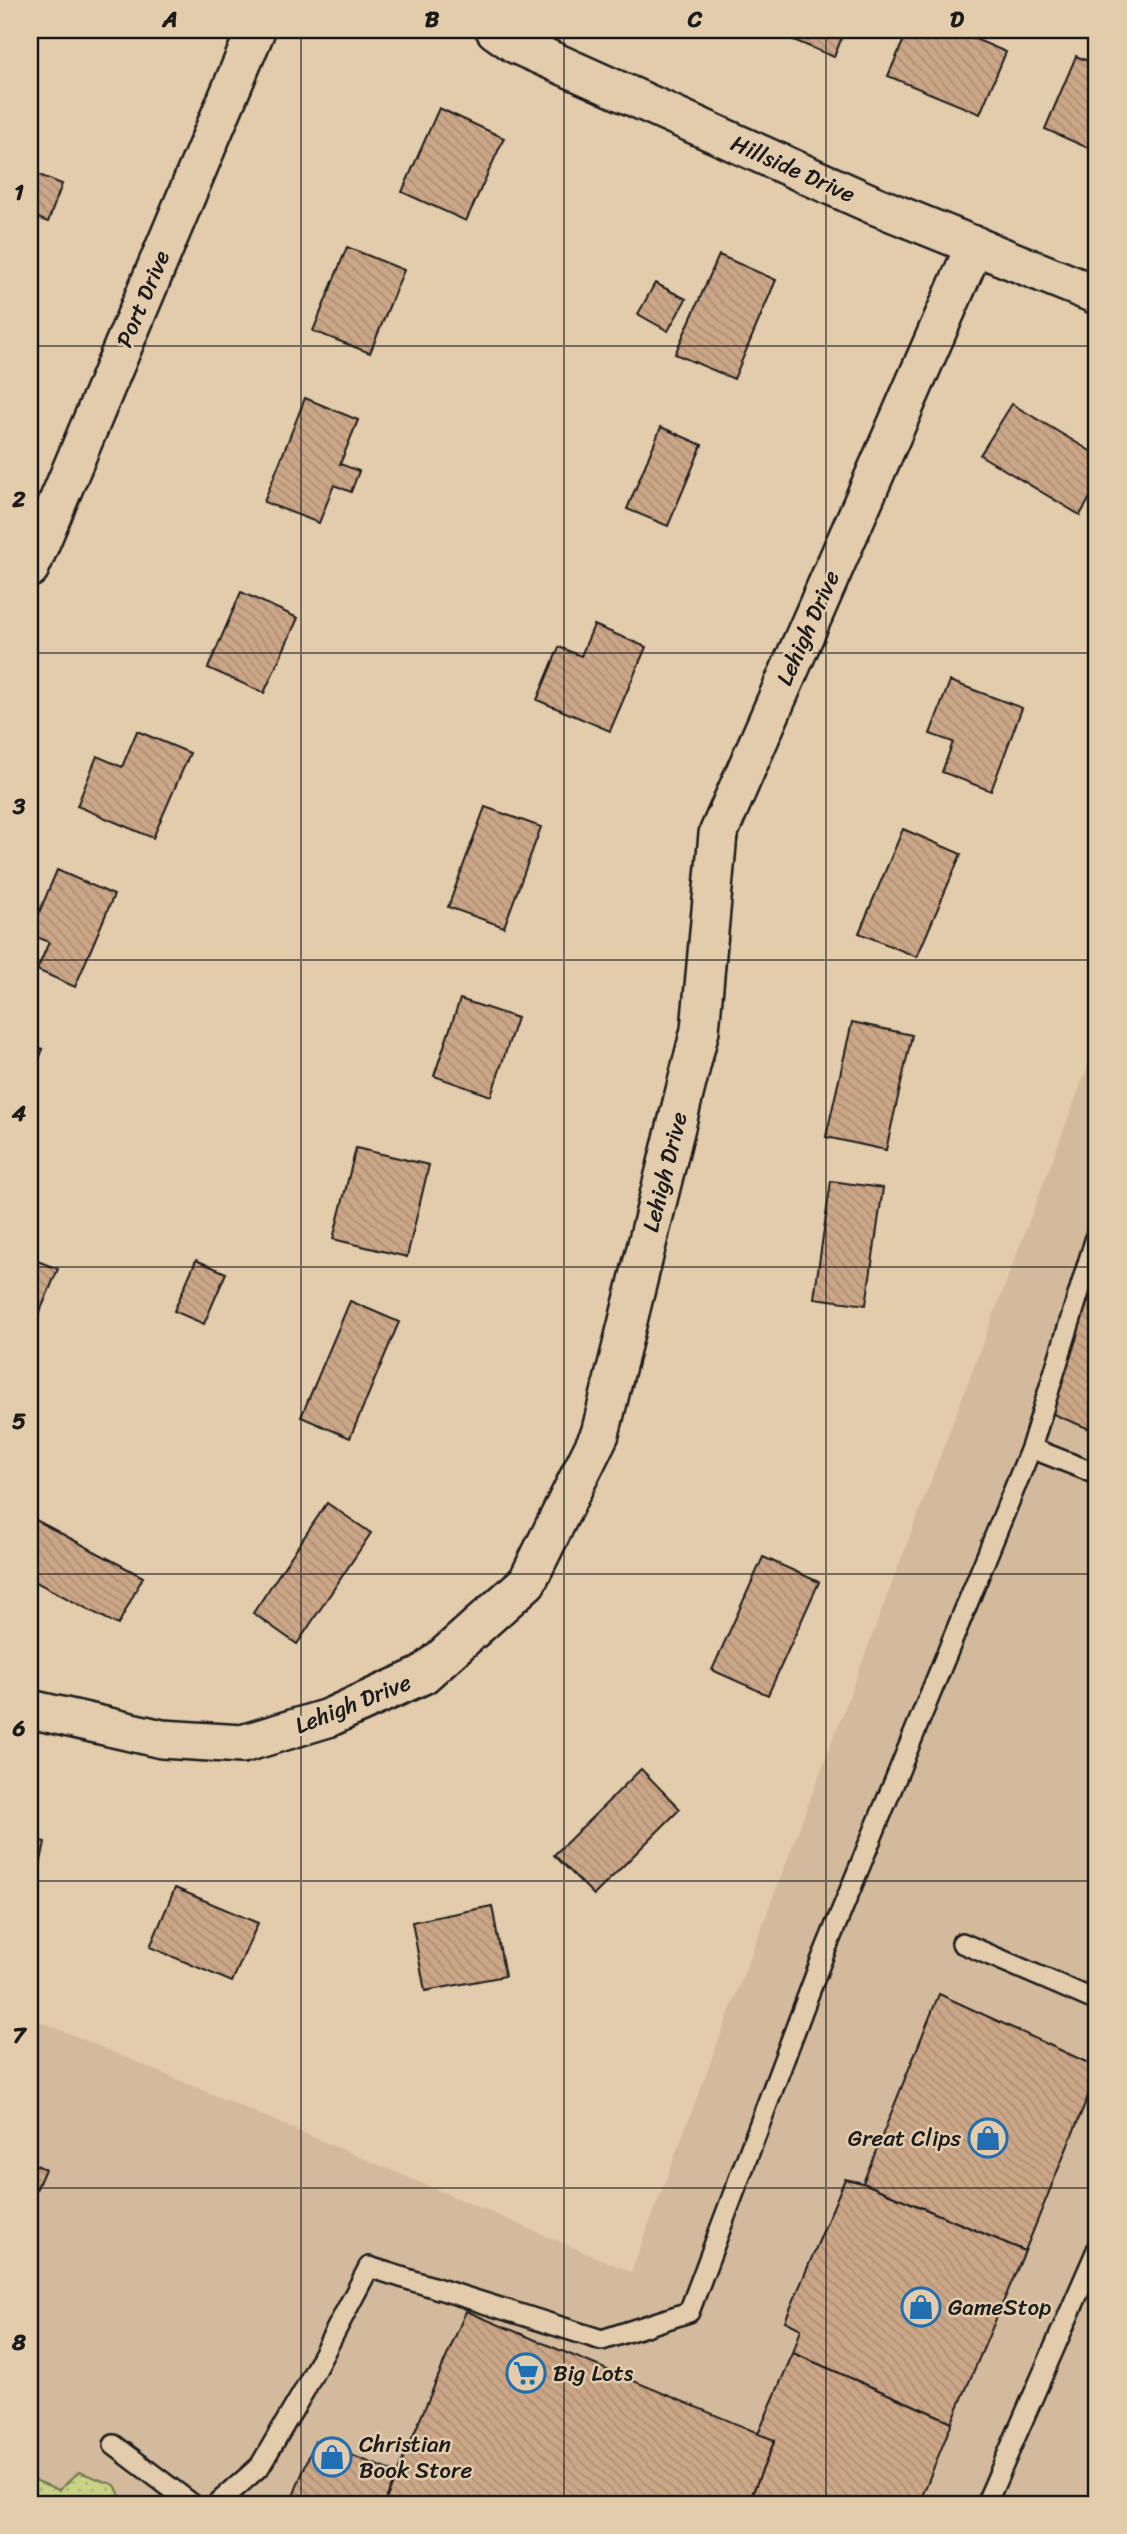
<svg xmlns="http://www.w3.org/2000/svg" width="1127" height="2534" viewBox="0 0 1127 2534" font-family="Sriracha,sans-serif">
<style>
.built{fill:#d3ba9c}
.grass{fill:url(#grass-dots);stroke:#727851;stroke-width:2}
.building{fill:url(#building-back-hatch);stroke:#1c1c1c;stroke-width:2}
.lines{fill:none;stroke-linecap:round;stroke-linejoin:round}
.lane-casing{stroke:#1c1c1c;stroke-width:24}
.street-casing{stroke:#1c1c1c;stroke-width:42}
.lane{stroke:#e2ccac;stroke-width:19}
.street{stroke:#e2ccac;stroke-width:37}
.grid{fill:none;stroke:#1c1c1c;stroke-width:2;stroke-opacity:0.55}
.labels{text-anchor:middle;dominant-baseline:central;stroke-width:5;stroke-linejoin:round;paint-order:stroke}
.street-label{font-size:23px;fill:#1c1c1c;stroke:#e2ccac}
.poi-label{font-size:23px;fill:#1c1c1c;stroke:#e2ccac;text-anchor:start}
.neatline{fill:none;stroke:#1c1c1c;stroke-width:2.5}
.grid-label{font-size:23px;text-anchor:middle;font-weight:bold;fill:#1c1c1c}
</style>
<defs>
<pattern id="grass-dots" width="8" height="8" patternUnits="userSpaceOnUse" patternTransform="scale(1.75)"><rect width="8" height="8" fill="#c8d386"/><path d="M2 2h.1M6 6h.1" fill="none" stroke="#abb573" stroke-width="1.8" stroke-linecap="round"/></pattern>
<pattern id="building-back-hatch" width="6" height="6" patternUnits="userSpaceOnUse" patternTransform="scale(1.75)"><rect width="6" height="6" fill="#cba687"/><path d="M-1 5l2 2M0 0l6 6M5-1l2 2" fill="none" stroke="#ae8e74"/></pattern>
</defs>
<rect width="100%" height="100%" fill="#e2ccac"/>
<filter id="ink" filterUnits="userSpaceOnUse"><feTurbulence type="fractalNoise" baseFrequency=".0143" numOctaves="2"/><feDisplacementMap in="SourceGraphic" scale="14" xChannelSelector="R" yChannelSelector="G"/><feConvolveMatrix kernelMatrix="1 2 1 2 8 2 1 2 1" color-interpolation-filters="sRGB"/></filter>
<g filter="url(#ink)">
<path class="built" d="M 1097,1042 L 1097,2504 L 30,2504 L 30,2017 L 631,2272 Z"/>
<path class="grass" d="M 79,2472 L 115,2485 L 124,2504 L 30,2504 L 30,2478 L 59,2490 Z"/>
<g class="building">
<path d="M 770,30 L 845,30 L 834,57 Z"/>
<path d="M 908,30 L 954,30 L 1006,52 L 980,114 L 888,76 Z"/>
<path d="M 1076,56 L 1097,65 L 1097,152 L 1045,129 Z"/>
<path d="M 439,108 L 504,138 L 466,221 L 402,192 Z"/>
<path d="M 34,173 L 62,184 L 48,222 L 30,215 L 30,183 Z"/>
<path d="M 347,247 L 404,270 L 370,353 L 313,331 Z"/>
<path d="M 719,255 L 776,280 L 734,379 L 675,354 Z"/>
<path d="M 655,283 L 686,299 L 668,331 L 638,314 Z"/>
<path d="M 305,398 L 358,420 L 340,464 L 359,471 L 351,492 L 334,485 L 319,523 L 264,502 Z"/>
<path d="M 1012,404 L 1097,455 L 1097,486 L 1080,515 L 980,455 Z"/>
<path d="M 661,427 L 702,445 L 668,526 L 627,509 Z"/>
<path d="M 241,592 L 298,618 L 264,693 L 208,668 Z"/>
<path d="M 594,625 L 646,647 L 610,731 L 537,700 L 559,647 L 581,656 Z"/>
<path d="M 950,681 L 1022,708 L 991,791 L 942,772 L 953,742 L 930,734 Z"/>
<path d="M 137,731 L 190,753 L 153,838 L 77,806 L 97,756 L 122,767 Z"/>
<path d="M 485,807 L 541,827 L 504,927 L 448,907 Z"/>
<path d="M 903,829 L 961,854 L 917,957 L 859,933 Z"/>
<path d="M 57,870 L 114,895 L 75,987 L 37,970 L 49,942 L 30,934 Z"/>
<path d="M 460,999 L 517,1018 L 491,1096 L 434,1076 Z"/>
<path d="M 852,1022 L 912,1035 L 886,1150 L 826,1137 Z"/>
<path d="M 30,1044 L 43,1049 L 30,1082 Z"/>
<path d="M 356,1148 L 429,1165 L 407,1257 L 333,1239 Z"/>
<path d="M 831,1181 L 883,1188 L 866,1305 L 814,1298 Z"/>
<path d="M 30,1258 L 58,1269 L 30,1335 Z"/>
<path d="M 196,1260 L 226,1273 L 204,1324 L 174,1311 Z"/>
<path d="M 1097,1275 L 1097,1432 L 1048,1412 Z"/>
<path d="M 350,1301 L 399,1322 L 350,1438 L 301,1417 Z"/>
<path d="M 327,1503 L 371,1533 L 297,1644 L 253,1613 Z"/>
<path d="M 34,1519 L 143,1577 L 118,1625 L 30,1579 L 30,1528 Z"/>
<path d="M 763,1557 L 819,1582 L 768,1695 L 712,1670 Z"/>
<path d="M 641,1769 L 680,1809 L 594,1895 L 554,1855 Z"/>
<path d="M 30,1839 L 45,1842 L 34,1895 L 30,1894 Z"/>
<path d="M 175,1888 L 258,1923 L 232,1982 L 150,1947 Z"/>
<path d="M 492,1906 L 505,1976 L 425,1991 L 412,1922 Z"/>
<path d="M 939,1994 L 1097,2067 L 1097,2074 L 1025,2251 L 863,2183 Z"/>
<path d="M 30,2162 L 45,2169 L 30,2204 Z"/>
<path d="M 845,2179 L 863,2183 L 1025,2251 L 952,2422 L 793,2353 L 801,2329 L 785,2321 Z"/>
<path d="M 466,2311 L 775,2440 L 748,2504 L 384,2504 Z"/>
<path d="M 793,2353 L 952,2422 L 919,2504 L 748,2504 L 775,2440 L 758,2434 Z"/>
<path d="M 315,2441 L 397,2473 L 384,2504 L 290,2504 Z"/>
</g>
<g class="lines">
<g class="lane-casing">
<g id="lane">
<path d="M 1097,1234 L 1031,1448 L 1097,1474"/>
<path d="M 962,1943 L 1097,2001"/>
<path d="M 114,2445 L 192,2504"/>
<path d="M 217,2504 L 260,2466 L 304,2391 L 369,2267 L 602,2340 L 689,2312 L 821,1961 L 1031,1448"/>
<path d="M 986,2504 L 1097,2250"/>
</g>
</g>
<g class="street-casing">
<g id="street">
<path d="M 495,30 L 515,44 L 874,205 L 1097,295"/>
<path d="M 30,568 L 256,30"/>
<path d="M 30,1709 L 162,1739 L 242,1744 L 328,1718 L 423,1675 L 527,1582 L 600,1434 L 700,1030 L 718,834 L 975,245"/>
</g>
</g>
<use href="#lane" class="lane"/>
<use href="#street" class="street"/>
</g>
</g>
<path class="grid" d="M 301,30 L 301,2504M 564,30 L 564,2504M 826,30 L 826,2504M 30,346 L 1097,346M 30,653 L 1097,653M 30,960 L 1097,960M 30,1267 L 1097,1267M 30,1574 L 1097,1574M 30,1881 L 1097,1881M 30,2188 L 1097,2188"/>
<defs>
<g id="shop-ring" transform="scale(2.0125)"><circle r="9.5" fill="#e2ccac" stroke="#1f6fb2" stroke-width="1.5"/><path d="M-5-2.5h2.3a2.7 3.5 0 0 1 5.4 0H5L5.5 6h-11ZM-1.5-2.5h3a1.5 2.3 0 0 0-3 0Z" fill="#1f6fb2"/></g>
<g id="supermarket-ring" transform="scale(2.0125)"><circle r="9.5" fill="#e2ccac" stroke="#1f6fb2" stroke-width="1.5"/><path d="M-6-5.5h2.5l.6 2H6L4.5 2H-2.5L-4.4-4H-6ZM-1.5 3.2a1.3 1.3 0 1 0 .1 0ZM3 3.2a1.3 1.3 0 1 0 .1 0Z" fill="#1f6fb2"/></g>
</defs>
<g fill-rule="evenodd">
<use href="#shop-ring" x="988" y="2138"/>
<use href="#shop-ring" x="921" y="2307"/>
<use href="#supermarket-ring" x="526" y="2373"/>
<use href="#shop-ring" x="332" y="2457"/>
</g>
<g class="labels">
<g class="street-label">
<text transform="translate(793 169) rotate(24)">Hillside Drive</text>
<text transform="translate(143 299) rotate(-67)">Port Drive</text>
<text transform="translate(808 628) rotate(-66)">Lehigh Drive</text>
<text transform="translate(665 1172) rotate(-76)">Lehigh Drive</text>
<text transform="translate(353 1704) rotate(-22)">Lehigh Drive</text>
</g>
<g class="poi-label">
<text x="961" y="2138" text-anchor="end">Great Clips</text>
<text x="948" y="2307">GameStop</text>
<text x="553" y="2373">Big Lots</text>
<text x="359" y="2444">Christian<tspan x="359" dy="26">Book Store</tspan></text>
</g>
</g>
<rect width="1127" height="2534" fill="none" stroke="#e2ccac" stroke-width="77"/>
<rect x="38" y="38" width="1050" height="2458" class="neatline"/>
<g class="grid-label">
<text x="170" y="27">A</text>
<text x="432" y="27">B</text>
<text x="695" y="27">C</text>
<text x="957" y="27">D</text>
<text x="19" y="200">1</text>
<text x="19" y="507">2</text>
<text x="19" y="814">3</text>
<text x="19" y="1121">4</text>
<text x="19" y="1429">5</text>
<text x="19" y="1736">6</text>
<text x="19" y="2043">7</text>
<text x="19" y="2350">8</text>
</g>
</svg>
